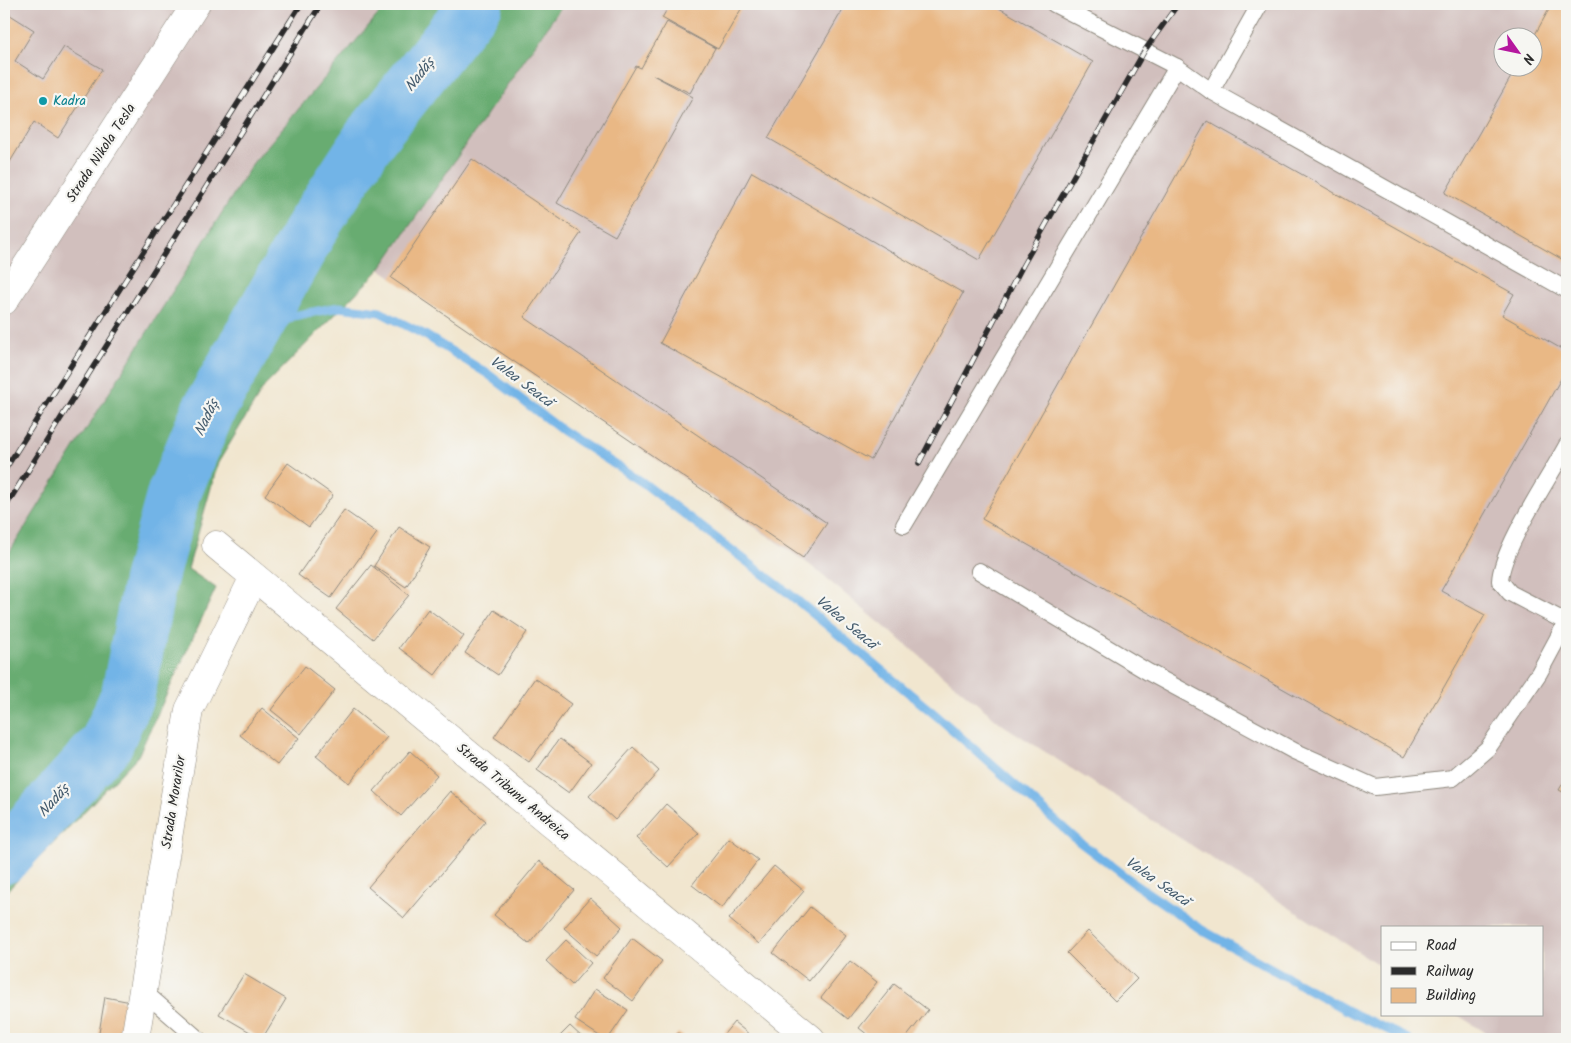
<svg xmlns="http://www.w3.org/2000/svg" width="1571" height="1043" viewBox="0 0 1571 1043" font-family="Kalam,sans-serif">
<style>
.industrial{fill:#d1bfbd;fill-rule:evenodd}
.forest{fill:#68ac71;stroke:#4a6c4e}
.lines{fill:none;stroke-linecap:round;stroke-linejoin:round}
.stream{stroke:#72b4e7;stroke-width:9}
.river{stroke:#72b4e7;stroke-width:54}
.building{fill:#e9b885}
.service-casing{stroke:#8e887d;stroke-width:18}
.minor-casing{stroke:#8e887d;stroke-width:29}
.service{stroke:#fff;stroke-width:16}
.minor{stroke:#fff;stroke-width:28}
.rail-casing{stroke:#2b2b2b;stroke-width:5.5}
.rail{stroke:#f6f6f2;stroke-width:4;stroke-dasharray:11;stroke-linecap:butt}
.culture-dot{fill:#0f9aa8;stroke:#f6f6f2;stroke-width:2}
.labels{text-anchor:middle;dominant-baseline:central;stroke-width:4.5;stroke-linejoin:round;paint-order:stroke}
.culture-label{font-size:14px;fill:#0d838f;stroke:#f6f6f2;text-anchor:start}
.street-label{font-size:14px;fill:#2b2b2b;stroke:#f6f6f2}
.water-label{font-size:15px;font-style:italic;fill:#445b6d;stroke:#f6f6f2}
</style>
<rect width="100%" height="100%" fill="#f6f6f2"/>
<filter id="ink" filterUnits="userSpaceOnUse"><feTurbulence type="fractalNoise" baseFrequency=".02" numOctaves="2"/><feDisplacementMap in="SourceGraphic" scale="10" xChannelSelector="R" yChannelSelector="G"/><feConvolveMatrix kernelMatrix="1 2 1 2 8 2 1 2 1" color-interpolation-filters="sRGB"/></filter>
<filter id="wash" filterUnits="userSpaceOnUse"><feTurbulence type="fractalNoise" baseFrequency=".0096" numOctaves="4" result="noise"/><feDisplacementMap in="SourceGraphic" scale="20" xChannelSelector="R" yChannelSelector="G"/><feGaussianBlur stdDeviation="1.12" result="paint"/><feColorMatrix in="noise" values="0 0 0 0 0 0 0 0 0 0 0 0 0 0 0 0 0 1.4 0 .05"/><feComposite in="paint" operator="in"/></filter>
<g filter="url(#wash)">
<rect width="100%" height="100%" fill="#f1e6cf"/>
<g class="industrial">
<path d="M 4,4 L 387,4 L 253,163 L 4,561 Z"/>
<path d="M 563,4 L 1567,4 L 1567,1039 L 1496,1039 L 1456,1014 L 1542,1014 L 1542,927 L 1382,927 L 1382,967 L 1003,725 L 810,565 L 380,269 ZM 1504,38 L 1534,38 L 1534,68 L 1504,68 Z"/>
</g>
<path class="forest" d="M 387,4 L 563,4 L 380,269 L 264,387 L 218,463 L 188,569 L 216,588 L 138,756 L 4,894 L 4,561 L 253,163 Z"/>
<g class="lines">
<path class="stream" d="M 247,346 L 293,316 L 339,307 L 380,312 L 425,335 L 488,374 L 563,431 L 642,482 L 787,592 L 938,717 L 1077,840 L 1135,884 L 1202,930 L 1346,1010 L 1408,1039"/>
<path class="river" d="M 4,857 L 106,744 L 128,694 L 150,581 L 174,493 L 208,411 L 314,224 L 370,138 L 476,4"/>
</g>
<g id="blocks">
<g class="building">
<path d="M 670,4 L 744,4 L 718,49 L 662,18 Z"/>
<path d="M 846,4 L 992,4 L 1093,62 L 979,260 L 768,138 Z"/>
<path d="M 1552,4 L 1567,4 L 1567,262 L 1445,193 L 1516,68 L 1534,68 L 1533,38 Z"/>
<path d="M 4,11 L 34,30 L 15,61 L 43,79 L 64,47 L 102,69 L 58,138 L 34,122 L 4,172 Z"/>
<path d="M 667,22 L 715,48 L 690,93 L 653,75 L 693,97 L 615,236 L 557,203 L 636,66 L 641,68 Z"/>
<path d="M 1207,121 L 1514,294 L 1502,315 L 1567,352 L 1567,368 L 1441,591 L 1485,615 L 1404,757 L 982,519 Z"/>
<path d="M 472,159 L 581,233 L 524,317 L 827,523 L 803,558 L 391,278 Z"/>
<path d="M 752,172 L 963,293 L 871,460 L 660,343 Z"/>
<path d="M 288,463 L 333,495 L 309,527 L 265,495 Z"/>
<path d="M 344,510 L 377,533 L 331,598 L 298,575 Z"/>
<path d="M 399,527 L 430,547 L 406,587 L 374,566 Z"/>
<path d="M 371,565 L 409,595 L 373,639 L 336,609 Z"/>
<path d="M 428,609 L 464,636 L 435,675 L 399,648 Z"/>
<path d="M 494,610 L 527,632 L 498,675 L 465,653 Z"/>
<path d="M 305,666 L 335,690 L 301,734 L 271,710 Z"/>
<path d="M 535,678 L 571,704 L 529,762 L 494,737 Z"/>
<path d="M 262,708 L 299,738 L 277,765 L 240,735 Z"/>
<path d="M 353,709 L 387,737 L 349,783 L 316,756 Z"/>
<path d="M 559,739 L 591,763 L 569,793 L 537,770 Z"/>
<path d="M 633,747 L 659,771 L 615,820 L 589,796 Z"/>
<path d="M 410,751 L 437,775 L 401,816 L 374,791 Z"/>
<path d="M 1567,776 L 1567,794 L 1559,790 Z"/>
<path d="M 450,791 L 486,821 L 404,918 L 368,887 Z"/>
<path d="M 666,804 L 699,833 L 668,867 L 636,838 Z"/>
<path d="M 729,838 L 758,860 L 722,908 L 692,885 Z"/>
<path d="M 539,861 L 574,890 L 529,944 L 494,915 Z"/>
<path d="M 774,866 L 804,891 L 759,944 L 729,919 Z"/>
<path d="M 590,898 L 622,927 L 596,956 L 564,928 Z"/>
<path d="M 810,907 L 846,935 L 809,981 L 773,953 Z"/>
<path d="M 1088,931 L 1137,979 L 1115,1001 L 1067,953 Z"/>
<path d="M 632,938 L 662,961 L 633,1001 L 603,978 Z"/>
<path d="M 566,940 L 591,963 L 572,985 L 546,961 Z"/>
<path d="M 850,961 L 877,982 L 848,1019 L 821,998 Z"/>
<path d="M 244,974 L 286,999 L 262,1039 L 219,1014 Z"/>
<path d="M 894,984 L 928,1010 L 905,1039 L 873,1039 L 859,1028 Z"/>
<path d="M 595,989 L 628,1010 L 608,1039 L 604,1039 L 575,1020 Z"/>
<path d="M 105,997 L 131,1002 L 125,1039 L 98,1039 Z"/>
<path d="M 734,1022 L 755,1039 L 720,1039 Z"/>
<path d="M 570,1026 L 584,1039 L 557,1039 Z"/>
<path d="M 678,1033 L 687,1039 L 673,1039 Z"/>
</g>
</g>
</g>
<g filter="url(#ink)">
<use href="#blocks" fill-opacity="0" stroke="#8e887d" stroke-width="1"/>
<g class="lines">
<g class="service-casing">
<g id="service">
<path d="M 1054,4 L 1177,67 L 1211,91 L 1567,290"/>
<path d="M 1211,91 L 1260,4"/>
<path d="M 904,525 L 1177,67"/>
<path d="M 979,571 L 1148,672 L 1294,751 L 1375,787 L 1453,778 L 1488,748 L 1539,673 L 1567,621"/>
<path d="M 1566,622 L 1510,593 L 1500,581 C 1501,549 1550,477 1567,445"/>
<path d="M 143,991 L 198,1039"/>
</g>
</g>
<g class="minor-casing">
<g id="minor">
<path d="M 4,301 L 196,4"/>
<path d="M 216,545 L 811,1039"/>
<path d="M 135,1039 L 189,710 L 254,577"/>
</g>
</g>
<use href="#service" class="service"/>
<use href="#minor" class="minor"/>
<g class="rail-casing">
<g id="rail">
<path d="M 919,463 L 1023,265 L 1145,50 L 1178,4"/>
<path d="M 4,471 L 301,4"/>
<path d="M 4,509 L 321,4"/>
</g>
</g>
<use href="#rail" class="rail"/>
</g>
</g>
<circle class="culture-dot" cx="43" cy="101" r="5"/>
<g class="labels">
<g class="culture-label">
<text x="53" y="101">Kadra</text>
</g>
<g class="street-label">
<text transform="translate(101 153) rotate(-57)">Strada Nikola Tesla</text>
<text transform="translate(513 792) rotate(40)">Strada Tribunu Andreica</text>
<text transform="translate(174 802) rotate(-81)">Strada Morarilor</text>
</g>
<g class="water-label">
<text transform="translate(420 75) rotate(-52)">Nadăș</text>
<text transform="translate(521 382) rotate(37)">Valea Seacă</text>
<text transform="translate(207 418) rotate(-65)">Nadăș</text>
<text transform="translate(846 623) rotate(40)">Valea Seacă</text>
<text transform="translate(54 801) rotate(-48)">Nadăș</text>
<text transform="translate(1157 882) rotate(35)">Valea Seacă</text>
</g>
</g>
<rect width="1571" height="1043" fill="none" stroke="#f6f6f2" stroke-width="20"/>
<rect x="1381" y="926" width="162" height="90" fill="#f6f6f2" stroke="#a5a5a2"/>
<rect x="1391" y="942" width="25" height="8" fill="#ffffff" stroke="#a5a5a2"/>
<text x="1426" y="950" font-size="15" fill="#2b2b2b">Road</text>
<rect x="1391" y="967" width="25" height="8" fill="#2b2b2b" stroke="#a5a5a2"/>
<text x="1426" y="976" font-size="15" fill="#2b2b2b">Railway</text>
<rect x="1391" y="988" width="25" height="15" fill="#e9b885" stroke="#a5a5a2"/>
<text x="1426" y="1000" font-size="15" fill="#2b2b2b">Building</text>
<g transform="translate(1518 52) rotate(123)"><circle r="24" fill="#f6f6f2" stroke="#a5a5a2"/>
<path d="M0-4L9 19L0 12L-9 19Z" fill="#b5179e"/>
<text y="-8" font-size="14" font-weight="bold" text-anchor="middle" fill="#2b2b2b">N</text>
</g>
</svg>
